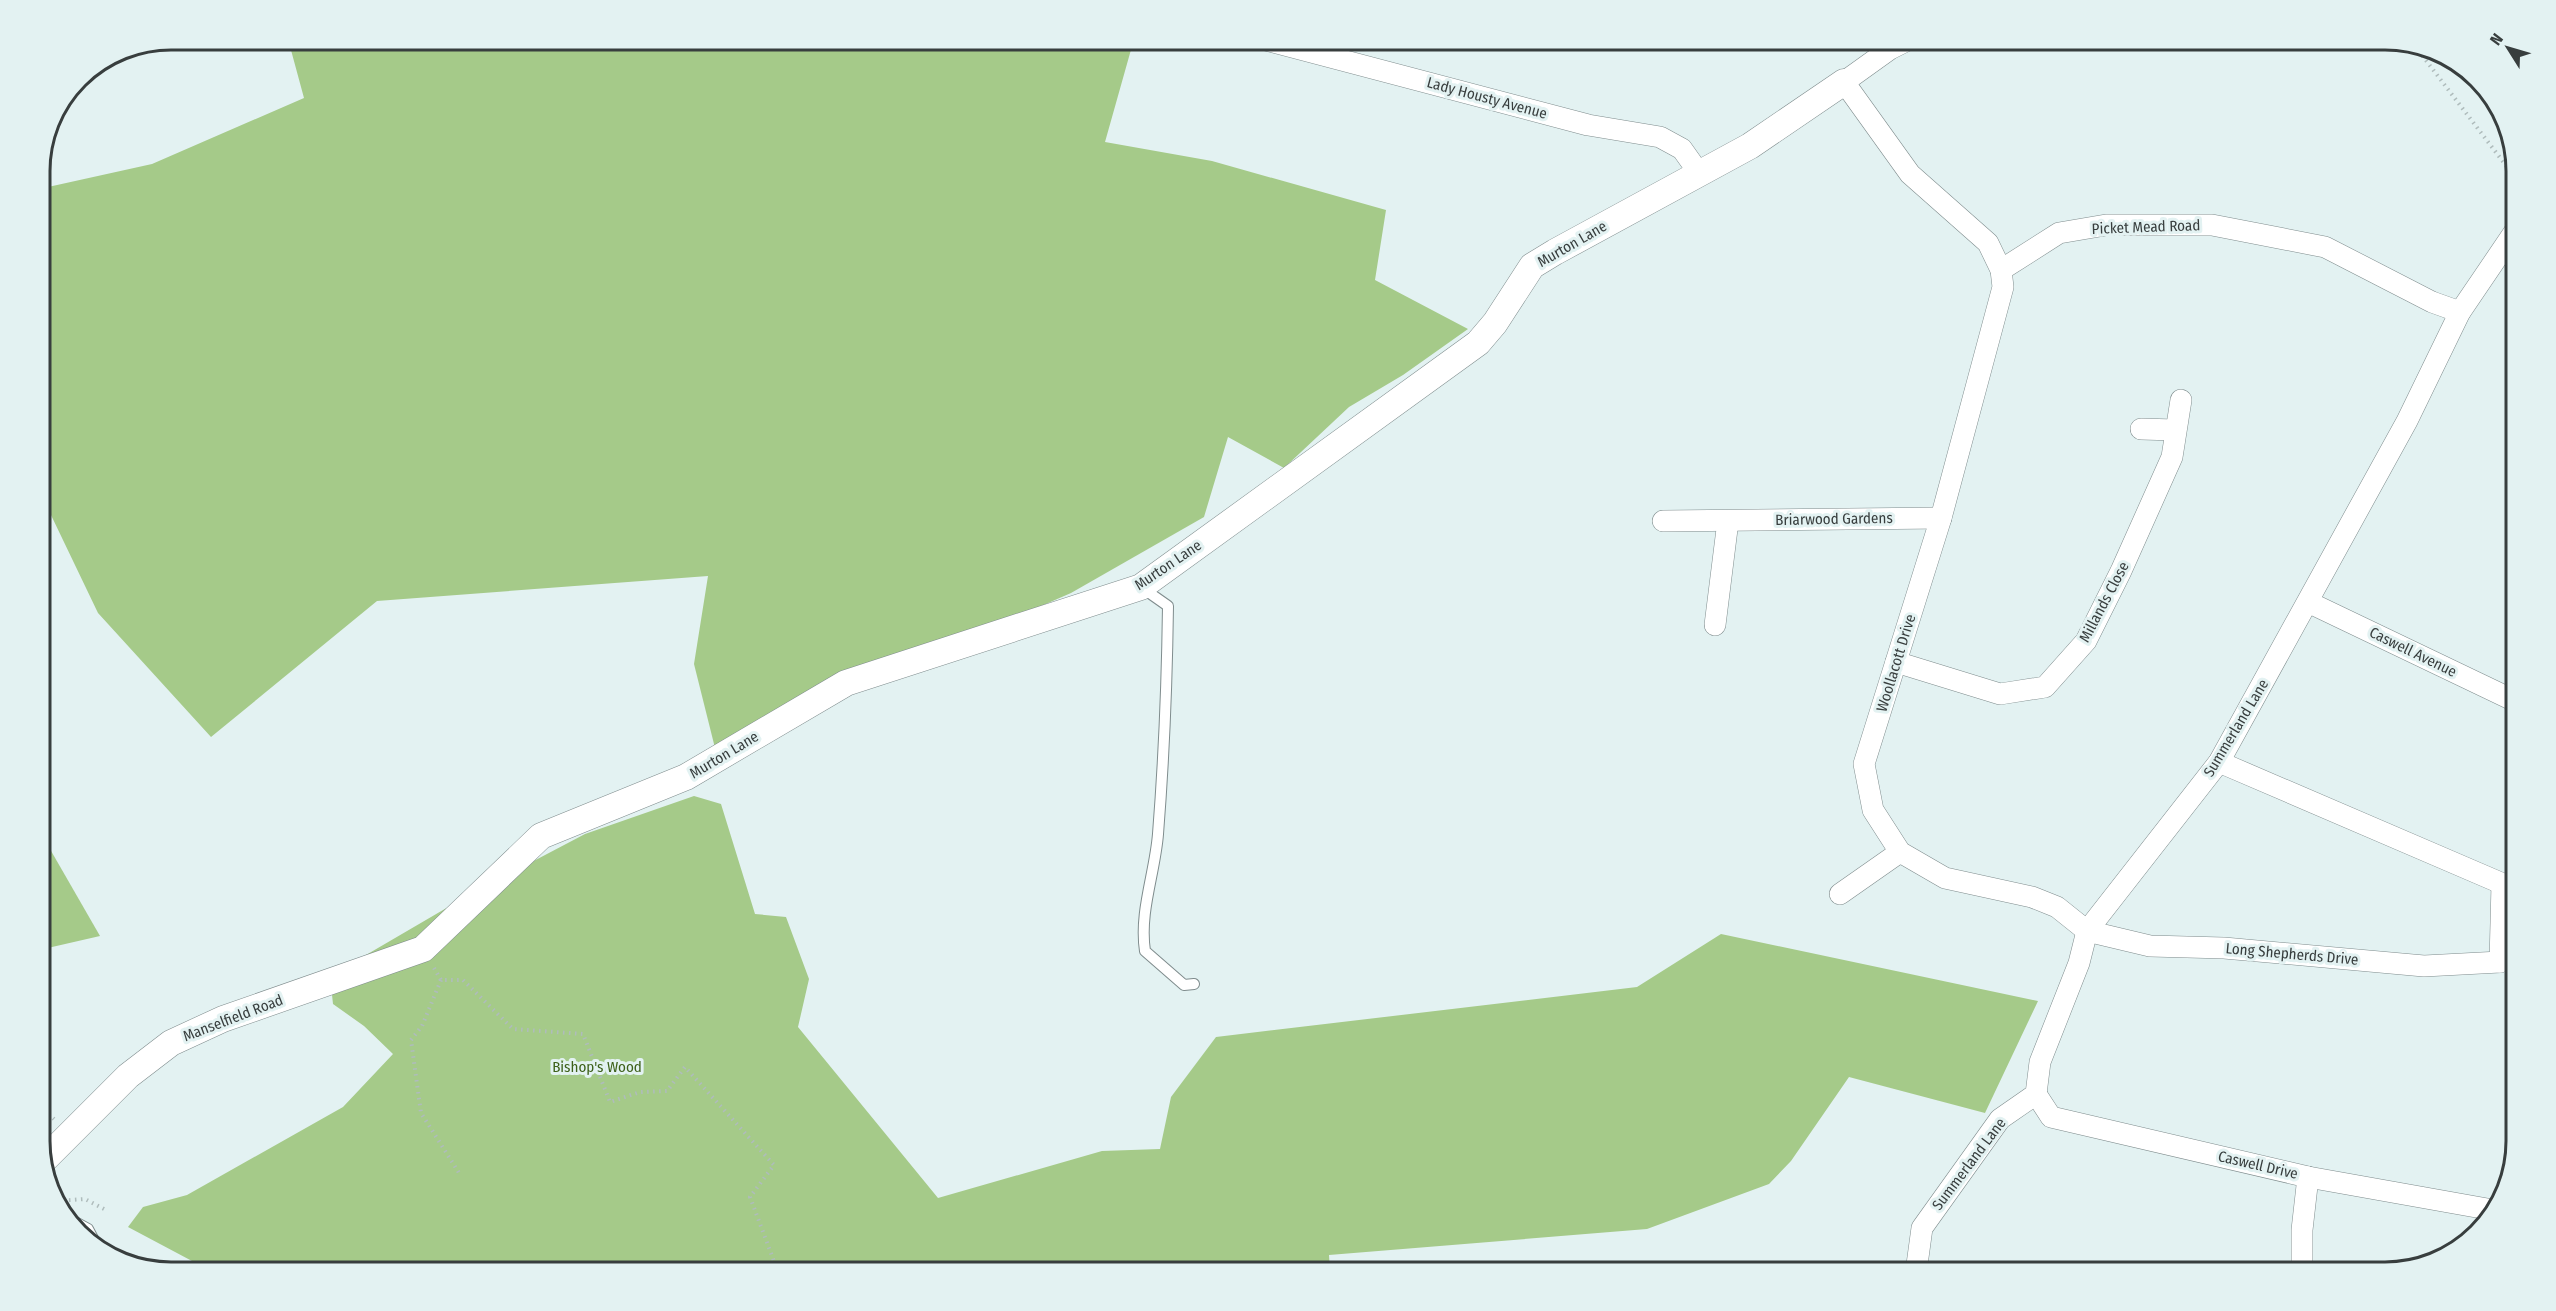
<svg xmlns="http://www.w3.org/2000/svg" width="2556" height="1311" viewBox="0 0 2556 1311" font-family="'Fira Sans Condensed',sans-serif">
<style>
.green{fill:#a5ca89}
.lines{fill:none;stroke-linecap:round;stroke-linejoin:round}
.service-casing{stroke:#7f8c8d;stroke-width:12}
.minor-casing{stroke:#7f8c8d;stroke-width:22}
.tertiary-casing{stroke:#7f8c8d;stroke-width:27}
.path{stroke:#afbcbc;stroke-width:4;stroke-dasharray:1.5 4.5;stroke-linecap:butt}
.service{stroke:#fff;stroke-width:10}
.minor{stroke:#fff;stroke-width:21}
.tertiary{stroke:#fff;stroke-width:26}
.labels{text-anchor:middle;dominant-baseline:central;stroke-width:6;stroke-linejoin:round;paint-order:stroke}
.street-label{font-size:15px;fill:#383e3e;stroke:#e3f2f2}
.park-label{font-size:15px;fill:#3d611a;stroke:#e3f2f2}
.rim{fill:none;stroke:#383e3e;stroke-width:3}
</style>
<rect width="100%" height="100%" fill="#e3f2f2"/>
<g class="green">
<path d="M 288,39 L 1134,39 L 1105,142 L 1212,161 L 1386,210 L 1375,280 L 1468,329 L 1403,375 L 1349,407 L 1284,468 L 1228,437 L 1204,517 L 1071,593 L 715,748 L 694,664 L 708,576 L 377,601 L 211,737 L 98,613 L 39,490 L 39,189 L 152,164 L 304,98 Z"/>
<path d="M 694,796 L 721,804 L 755,914 L 786,917 L 809,979 L 798,1027 L 938,1198 L 1102,1151 L 1160,1149 L 1171,1097 L 1216,1037 L 1637,987 L 1721,934 L 2038,1001 L 1985,1113 L 1849,1077 L 1791,1161 L 1769,1184 L 1647,1229 L 1329,1255 L 1330,1272 L 201,1272 L 192,1261 L 128,1227 L 143,1207 L 187,1195 L 343,1107 L 393,1054 L 364,1026 L 333,1004 L 330,976 L 467,896 L 585,834 Z"/>
<path d="M 39,830 L 100,936 L 39,950 Z"/>
<path d="M 2514,900 L 2517,902 L 2517,948 L 2509,949 L 2511,902 Z"/>
</g>
<g class="lines">
<g class="service-casing">
<g id="service">
<path d="M 1141,587 L 1168,606 C 1167,682 1164,758 1158,834 C 1155,873 1139,912 1145,951 L 1184,985 L 1194,984"/>
<path d="M 64,1216 L 88,1229 L 96,1244"/>
</g>
</g>
<g class="minor-casing">
<g id="minor">
<path d="M 1262,39 L 1588,125 L 1660,137 L 1682,149 L 1699,173"/>
<path d="M 1910,39 L 1890,49 L 1844,82 L 1910,174 L 1988,243 L 2001,270 L 2003,287 L 1941,518 L 1864,764 L 1873,810 L 1900,852 L 1945,878 L 2032,897 L 2057,907 L 2087,931"/>
<path d="M 2001,270 L 2059,233 L 2106,225 L 2212,225 L 2325,247 L 2432,302 L 2460,312"/>
<path d="M 2141,429 L 2175,430"/>
<path d="M 1663,521 L 1941,518"/>
<path d="M 2308,602 L 2517,702"/>
<path d="M 1715,625 L 1728,521"/>
<path d="M 1896,662 L 2000,694 L 2045,687 L 2086,641 L 2121,571 L 2172,457 L 2181,400"/>
<path d="M 2219,762 L 2517,890"/>
<path d="M 1840,894 L 1900,852"/>
<path d="M 2087,931 L 2150,946 L 2224,948 L 2424,966 L 2500,962 L 2517,956"/>
<path d="M 2500,962 L 2502,884"/>
<path d="M 2036,1094 L 2051,1117 L 2308,1177 L 2493,1210"/>
<path d="M 1916,1272 L 1922,1228 L 2000,1119 L 2036,1094 L 2040,1062 L 2079,963 L 2087,931 L 2219,762 L 2407,421 L 2460,312 L 2517,228"/>
<path d="M 2302,1272 L 2302,1230 L 2308,1177"/>
</g>
</g>
<g class="tertiary-casing">
<path id="tertiary" d="M 43,1161 L 128,1076 L 171,1043 L 223,1019 L 423,949 L 541,836 L 686,777 L 846,683 L 1141,587 L 1478,343 L 1495,323 L 1532,266 L 1555,252 L 1750,146 L 1844,82"/>
</g>
<g class="path">
<path d="M 2415,46 L 2517,180"/>
<path d="M 434,968 L 441,980 L 463,980 L 513,1029 L 583,1034 L 610,1102 L 640,1092 L 667,1091 L 685,1067 L 774,1165 L 750,1197 L 778,1272"/>
<path d="M 441,980 L 422,1026 L 411,1040 L 421,1113 L 461,1176"/>
<path d="M 39,1113 L 44,1110 L 54,1119"/>
<path d="M 57,1201 L 85,1199 L 104,1209"/>
</g>
<use href="#service" class="service"/>
<use href="#minor" class="minor"/>
<use href="#tertiary" class="tertiary"/>
</g>
<g class="labels">
<g class="street-label">
<text transform="translate(1487 98) rotate(15)">Lady Housty Avenue</text>
<text transform="translate(2146 227) rotate(-2)">Picket Mead Road</text>
<text transform="translate(1572 244) rotate(-30)">Murton Lane</text>
<text transform="translate(1834 519) rotate(-1)">Briarwood Gardens</text>
<text transform="translate(1168 565) rotate(-34)">Murton Lane</text>
<text transform="translate(2104 602) rotate(-62)">Millands Close</text>
<text transform="translate(2413 652) rotate(26)">Caswell Avenue</text>
<text transform="translate(1896 663) rotate(-73)">Woollacott Drive</text>
<text transform="translate(2236 728) rotate(-59)">Summerland Lane</text>
<text transform="translate(724 755) rotate(-31)">Murton Lane</text>
<text transform="translate(2292 954) rotate(5)">Long Shepherds Drive</text>
<text transform="translate(233 1018) rotate(-21)">Manselfield Road</text>
<text transform="translate(1969 1164) rotate(-53)">Summerland Lane</text>
<text transform="translate(2258 1165) rotate(13)">Caswell Drive</text>
</g>
<g class="park-label">
<text x="597" y="1067">Bishop's Wood</text>
</g>
</g>
<path d="M0 0H2556V1311H0ZM171 50H2385A121 121 0 0 1 2506 171V1141A121 121 0 0 1 2385 1262H171A121 121 0 0 1 50 1141V171A121 121 0 0 1 171 50Z" fill="#e3f2f2" fill-rule="evenodd"/>
<path class="rim" d="M171 50H2385A121 121 0 0 1 2506 171V1141A121 121 0 0 1 2385 1262H171A121 121 0 0 1 50 1141V171A121 121 0 0 1 171 50Z"/>
<g transform="translate(2508 48) rotate(307)" stroke="#e3f2f2" stroke-width="4.5" paint-order="stroke">
<path d="M0-4.5L10 22L0 15L-10 22Z" fill="#383e3e"/>
<text y="-9" font-size="16" font-weight="bold" text-anchor="middle" fill="#383e3e">N</text>
</g>
</svg>
